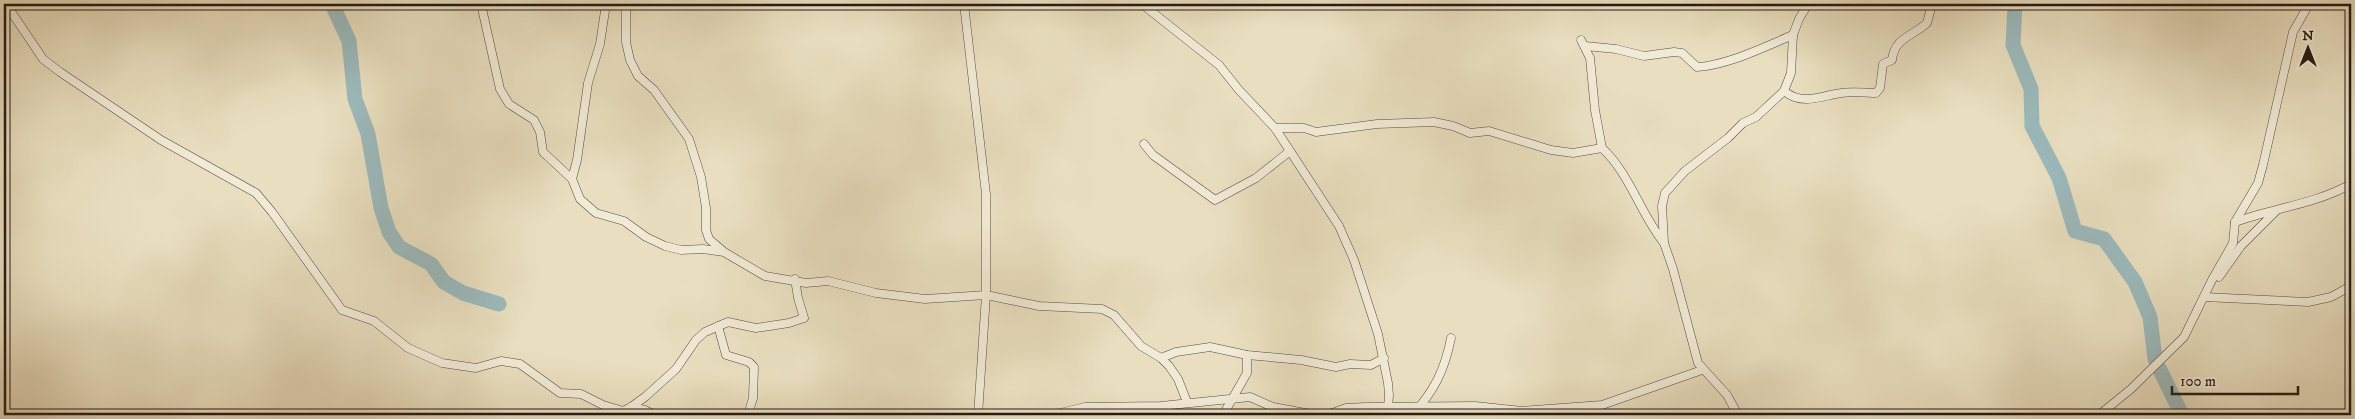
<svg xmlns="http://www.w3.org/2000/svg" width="2355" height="419" viewBox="0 0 2355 419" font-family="'IM FELL DW Pica',serif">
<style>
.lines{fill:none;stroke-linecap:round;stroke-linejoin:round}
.river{stroke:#9cbabd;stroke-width:15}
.street-casing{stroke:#574b3f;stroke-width:9}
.street{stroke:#f1ead6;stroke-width:8}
</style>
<rect width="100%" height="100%" fill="#e9dfc0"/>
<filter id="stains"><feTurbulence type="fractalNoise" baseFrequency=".004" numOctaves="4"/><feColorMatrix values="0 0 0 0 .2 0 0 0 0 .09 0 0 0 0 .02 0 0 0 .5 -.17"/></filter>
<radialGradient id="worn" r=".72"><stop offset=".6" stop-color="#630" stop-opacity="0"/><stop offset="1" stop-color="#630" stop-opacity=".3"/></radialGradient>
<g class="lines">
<g class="river">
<path d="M 332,4 L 349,41 L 355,99 L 368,134 L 381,208 L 389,232 L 399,247 L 431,264 L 444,282 L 463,293 L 499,304"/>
<path d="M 2015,4 L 2013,45 L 2031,89 L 2032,126 L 2059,178 L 2075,231 L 2104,239 L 2135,282 L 2150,317 L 2155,359"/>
<path d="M 2159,368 L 2182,415"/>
</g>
<g class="street-casing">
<g id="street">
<path d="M 6,4 L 43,59 L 60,72 L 161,140 L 256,193 L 272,212 L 342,310 L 374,321 L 408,348 L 442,363 L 476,368 L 501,361 L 520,364 L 560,393 L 581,394 L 603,405 L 623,411 L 631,407 L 645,397 L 676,369 L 696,340 L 705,332 L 728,322 L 756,328 L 789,323 L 804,318 L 798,298 L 795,279"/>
<path d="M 481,4 L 500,89 L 509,104 L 534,120 L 540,132 L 543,152 L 572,179"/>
<path d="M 606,4 L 600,44 L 588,83 L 577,160 L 572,179 L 580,199 L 596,213 L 624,221 L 646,237 L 665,246 L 681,250 L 703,249 L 724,252 L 765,276 L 806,283 L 828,281 L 876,293 L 925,299 L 986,295 L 1039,306 L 1102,309 L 1114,315 L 1141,346 L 1161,358 L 1169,366 L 1178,379 L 1187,402"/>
<path d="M 626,4 L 626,42 L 630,60 L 638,76 L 654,90 L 689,139 L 701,177 L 706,208 L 706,230 L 709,239 L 723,251"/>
<path d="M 964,4 L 986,194 L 986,295 L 978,415"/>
<path d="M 1142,4 L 1219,65 L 1239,90 L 1275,128 L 1339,226 L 1354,260 L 1378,334 L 1388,383 L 1389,395 L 1388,407 L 1390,415"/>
<path d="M 1581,40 L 1590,58 L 1595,110 L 1602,148"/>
<path d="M 1585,46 L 1616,49 L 1644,56 L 1674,52 L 1682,53 L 1697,67 C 1728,65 1764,47 1793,35"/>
<path d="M 1784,91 C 1802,106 1821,96 1841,93 C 1852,91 1865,93 1876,93 L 1880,88 L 1883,64 L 1892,60 C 1894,38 1913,36 1927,23 L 1932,4"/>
<path d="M 1275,128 L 1304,128 L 1316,132 L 1377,124 L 1434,122 L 1453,126 L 1470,133 L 1489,131 L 1551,150 L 1573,153 L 1602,148 C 1630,174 1640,213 1664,243"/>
<path d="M 1144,144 L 1153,155 L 1215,200 L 1256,178 L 1290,151"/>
<path d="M 2235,222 C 2273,208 2316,204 2351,184"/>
<path d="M 2219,277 L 2241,246 L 2276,211"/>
<path d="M 2204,297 L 2308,302 L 2331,297 L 2351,286"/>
<path d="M 718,326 L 726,355 L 749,362 L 754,367 L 753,398 L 748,415"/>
<path d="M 1161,358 L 1176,352 L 1210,347 L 1247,355 L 1301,360 L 1336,367 L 1350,364 L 1371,365 L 1384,358"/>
<path d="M 631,407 L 645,410 L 655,415"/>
<path d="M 674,415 L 677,415"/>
<path d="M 1052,415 L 1085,407 L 1161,406 L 1250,397 L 1273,407 L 1316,415"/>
<path d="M 1223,415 L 1247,373 L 1247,355"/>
<path d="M 1327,415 L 1346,408 L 1365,407 L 1475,406 L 1522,411 L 1602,405 L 1702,370"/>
<path d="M 1412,415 C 1434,392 1445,369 1451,338"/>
<path d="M 1738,415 L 1727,395 L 1698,363 L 1673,269 L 1664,243 L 1662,206 L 1665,193 L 1685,171 L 1728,138 L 1743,123 L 1756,117 L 1784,91 L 1791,73 L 1793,35 L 1799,19 L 1808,4"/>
<path d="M 2099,415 L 2131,389 L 2184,337 L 2212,280 L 2233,243 L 2235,222 L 2258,183 L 2263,165 L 2293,32 L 2309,4"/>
</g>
</g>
<use href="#street" class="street"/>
</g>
<rect width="2355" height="419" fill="none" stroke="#e9dfc0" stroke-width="20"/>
<rect x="5" y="5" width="2345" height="409" fill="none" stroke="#261a14" stroke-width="2.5"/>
<rect x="10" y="10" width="2335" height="399" fill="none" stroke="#261a14"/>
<g transform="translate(2308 48)" stroke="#f1ead6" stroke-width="4" paint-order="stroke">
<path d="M0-4L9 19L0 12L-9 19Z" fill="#261a14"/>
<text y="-8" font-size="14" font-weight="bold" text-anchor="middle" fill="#261a14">N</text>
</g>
<path d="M2172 386v8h126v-8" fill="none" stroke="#261a14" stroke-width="2.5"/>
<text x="2180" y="386" font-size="15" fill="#261a14" stroke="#f1ead6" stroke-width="4" paint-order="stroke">100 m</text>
<rect width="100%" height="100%" filter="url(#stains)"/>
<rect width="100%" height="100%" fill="url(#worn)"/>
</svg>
